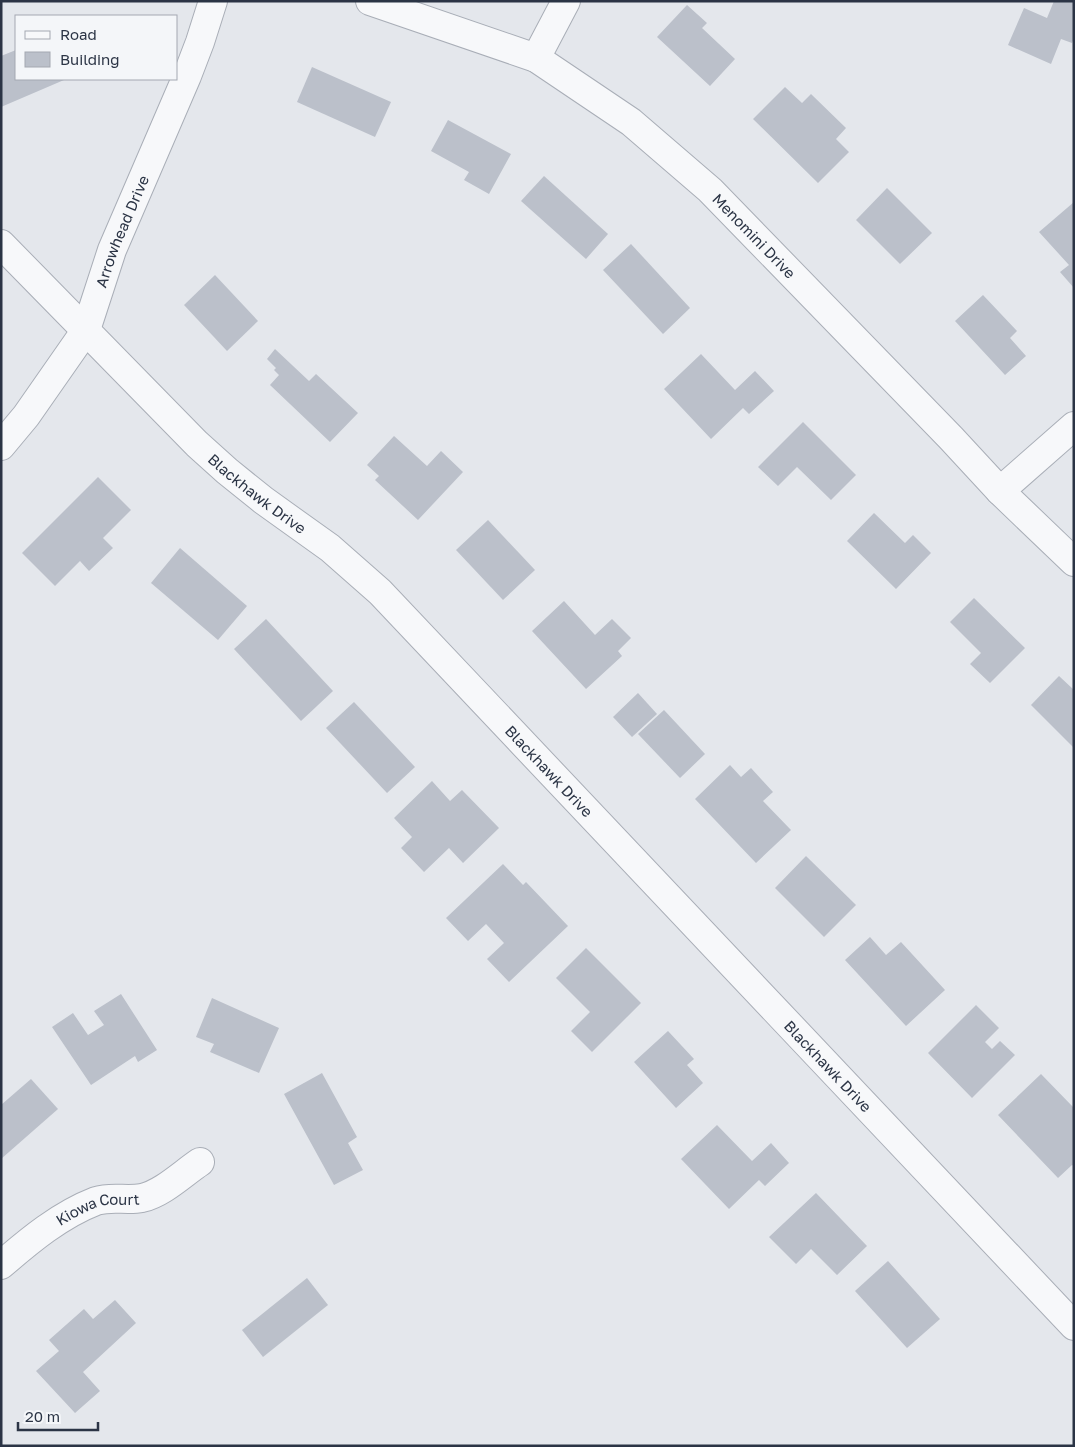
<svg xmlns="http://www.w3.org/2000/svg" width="1075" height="1447" viewBox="0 0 1075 1447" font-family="'Golos Text',sans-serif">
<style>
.building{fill:#bbc0ca}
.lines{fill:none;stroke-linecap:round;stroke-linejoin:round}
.street-casing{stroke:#a9aeb7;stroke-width:30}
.street{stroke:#f7f8fa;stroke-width:28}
.labels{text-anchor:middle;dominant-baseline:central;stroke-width:4;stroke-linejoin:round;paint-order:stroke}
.street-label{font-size:15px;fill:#2b3445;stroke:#f4f6f9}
</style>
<rect width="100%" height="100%" fill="#e4e7ec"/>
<g class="building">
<path d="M 1054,1 L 1074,1 L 1074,38 L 1072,43 L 1061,39 L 1051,64 L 1008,45 L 1024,8 L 1047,18 Z"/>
<path d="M 687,5 L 707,23 L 702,28 L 735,59 L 710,86 L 657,37 Z"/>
<path d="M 16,50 L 16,79 L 63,79 L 64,80 L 1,107 L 1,56 Z"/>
<path d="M 312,67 L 391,102 L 375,137 L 297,102 Z"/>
<path d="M 785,87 L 802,103 L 811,94 L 846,128 L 836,139 L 849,152 L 818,183 L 753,119 Z"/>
<path d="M 448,120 L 511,154 L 489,194 L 464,180 L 469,172 L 431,151 Z"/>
<path d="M 544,176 L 608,234 L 586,259 L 521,201 Z"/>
<path d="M 887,188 L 932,233 L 900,264 L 856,220 Z"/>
<path d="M 1074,202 L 1074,288 L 1060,272 L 1069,265 L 1039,232 Z"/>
<path d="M 631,244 L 690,308 L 663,334 L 603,270 Z"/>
<path d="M 215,275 L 258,321 L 227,351 L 184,305 Z"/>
<path d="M 983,295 L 1017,331 L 1010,338 L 1026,356 L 1005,375 L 955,321 Z"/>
<path d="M 275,349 L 309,381 L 316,374 L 358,413 L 330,442 L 270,385 L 279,375 L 274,370 L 276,368 L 267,359 Z"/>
<path d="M 701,354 L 735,390 L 755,371 L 774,391 L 749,414 L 743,408 L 711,439 L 664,389 Z"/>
<path d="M 803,422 L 856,475 L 831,500 L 797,467 L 778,486 L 758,467 Z"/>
<path d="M 394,436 L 427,466 L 441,451 L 463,472 L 418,520 L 375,480 L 379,476 L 367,465 Z"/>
<path d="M 98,477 L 131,510 L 103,538 L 113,548 L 89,571 L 80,561 L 55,586 L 22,553 Z"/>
<path d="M 874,513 L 905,543 L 913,535 L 931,553 L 896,589 L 847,541 Z"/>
<path d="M 488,520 L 535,570 L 503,600 L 456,550 Z"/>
<path d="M 180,548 L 247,606 L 218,640 L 151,583 Z"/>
<path d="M 974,598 L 1025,648 L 990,683 L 970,664 L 981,653 L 950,622 Z"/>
<path d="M 564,601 L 595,635 L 612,619 L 631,638 L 618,651 L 622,656 L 586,689 L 532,631 Z"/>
<path d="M 266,619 L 333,691 L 301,721 L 234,649 Z"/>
<path d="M 1059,676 L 1074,690 L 1074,748 L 1031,705 Z"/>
<path d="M 638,693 L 657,714 L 632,737 L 613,717 Z"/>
<path d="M 354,702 L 415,767 L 387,793 L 326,728 Z"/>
<path d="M 664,710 L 705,754 L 680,778 L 638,734 Z"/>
<path d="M 730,765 L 741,777 L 751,768 L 773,792 L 763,801 L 791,830 L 756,863 L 695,799 Z"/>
<path d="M 432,781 L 450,801 L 462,790 L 499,828 L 463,863 L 449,848 L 424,872 L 401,848 L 412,837 L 394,818 Z"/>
<path d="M 806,856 L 856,905 L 824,937 L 775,888 Z"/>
<path d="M 503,864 L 523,885 L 526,882 L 568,926 L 509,982 L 487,959 L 504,943 L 486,924 L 468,941 L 446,918 Z"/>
<path d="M 870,937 L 886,955 L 901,942 L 945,990 L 906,1026 L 845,960 Z"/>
<path d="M 586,948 L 641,1003 L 592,1052 L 571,1031 L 590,1012 L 556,978 Z"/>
<path d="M 121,994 L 157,1050 L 138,1062 L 135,1056 L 91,1085 L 52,1027 L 73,1013 L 88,1035 L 104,1025 L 94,1011 Z"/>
<path d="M 212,998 L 279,1028 L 259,1073 L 210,1052 L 214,1044 L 196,1037 Z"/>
<path d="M 976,1005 L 999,1028 L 985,1042 L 992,1049 L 1000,1041 L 1015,1055 L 972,1098 L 928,1053 Z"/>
<path d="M 668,1031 L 694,1059 L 687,1065 L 703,1083 L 676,1108 L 634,1062 Z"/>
<path d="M 322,1073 L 357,1137 L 348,1143 L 363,1170 L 334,1185 L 284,1094 Z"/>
<path d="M 1041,1074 L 1074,1108 L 1074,1166 L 1072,1165 L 1058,1178 L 998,1115 Z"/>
<path d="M 31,1079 L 58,1109 L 1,1159 L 1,1105 Z"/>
<path d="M 717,1125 L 752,1161 L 771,1143 L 789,1163 L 765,1186 L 759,1180 L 729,1209 L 681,1159 Z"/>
<path d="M 816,1193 L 867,1246 L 837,1275 L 811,1249 L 796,1264 L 769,1237 Z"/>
<path d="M 888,1261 L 940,1319 L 907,1348 L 855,1291 Z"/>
<path d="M 307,1278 L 328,1305 L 263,1357 L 242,1330 Z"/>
<path d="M 115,1300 L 136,1323 L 83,1372 L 100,1391 L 75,1413 L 36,1371 L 59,1351 L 49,1340 L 84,1309 L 93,1319 Z"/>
</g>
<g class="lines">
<g class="street-casing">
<g id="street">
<path id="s1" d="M 370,1 L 536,58 L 631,122 L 710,190 L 951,438 L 1000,491 L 1074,562"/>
<path d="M 536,58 L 566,1"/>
<path id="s2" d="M 1,244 L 197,444 L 227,471 L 263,500 L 330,548 L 380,592 L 1074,1326"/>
<path id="s3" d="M 1,446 L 26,416 L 86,330 L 112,250 L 187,76 L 200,42 L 213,1"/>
<path d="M 1000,491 L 1074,426"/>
<path id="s4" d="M 1,1265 C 30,1240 60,1215 96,1201 C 112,1196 126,1201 142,1198 C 163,1193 182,1174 200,1162"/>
</g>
</g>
<use href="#street" class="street"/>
</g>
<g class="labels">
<g class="street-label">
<text stroke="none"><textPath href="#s3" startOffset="249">Arrowhead Drive</textPath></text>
<text stroke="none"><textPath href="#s1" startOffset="458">Menomini Drive</textPath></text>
<text stroke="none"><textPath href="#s2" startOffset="358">Blackhawk Drive</textPath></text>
<text stroke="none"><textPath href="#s2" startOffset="762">Blackhawk Drive</textPath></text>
<text stroke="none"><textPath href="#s2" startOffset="1168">Blackhawk Drive</textPath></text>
<text stroke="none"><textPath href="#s4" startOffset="115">Kiowa Court</textPath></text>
</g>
</g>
<rect width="1075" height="1447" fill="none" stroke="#2b3445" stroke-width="5"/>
<rect x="15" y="15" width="162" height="65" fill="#f4f6f9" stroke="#a4a8b1"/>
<rect x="25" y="31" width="25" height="8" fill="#f7f8fa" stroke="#a4a8b1"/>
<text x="60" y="40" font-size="15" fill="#2b3445">Road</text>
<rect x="25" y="52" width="25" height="15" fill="#bbc0ca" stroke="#a4a8b1"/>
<text x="60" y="65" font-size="15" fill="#2b3445">Building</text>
<path d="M18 1422v8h80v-8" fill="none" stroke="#2b3445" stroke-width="2.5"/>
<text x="25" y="1422" font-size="15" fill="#2b3445" stroke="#f4f6f9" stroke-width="4" paint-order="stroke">20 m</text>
</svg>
